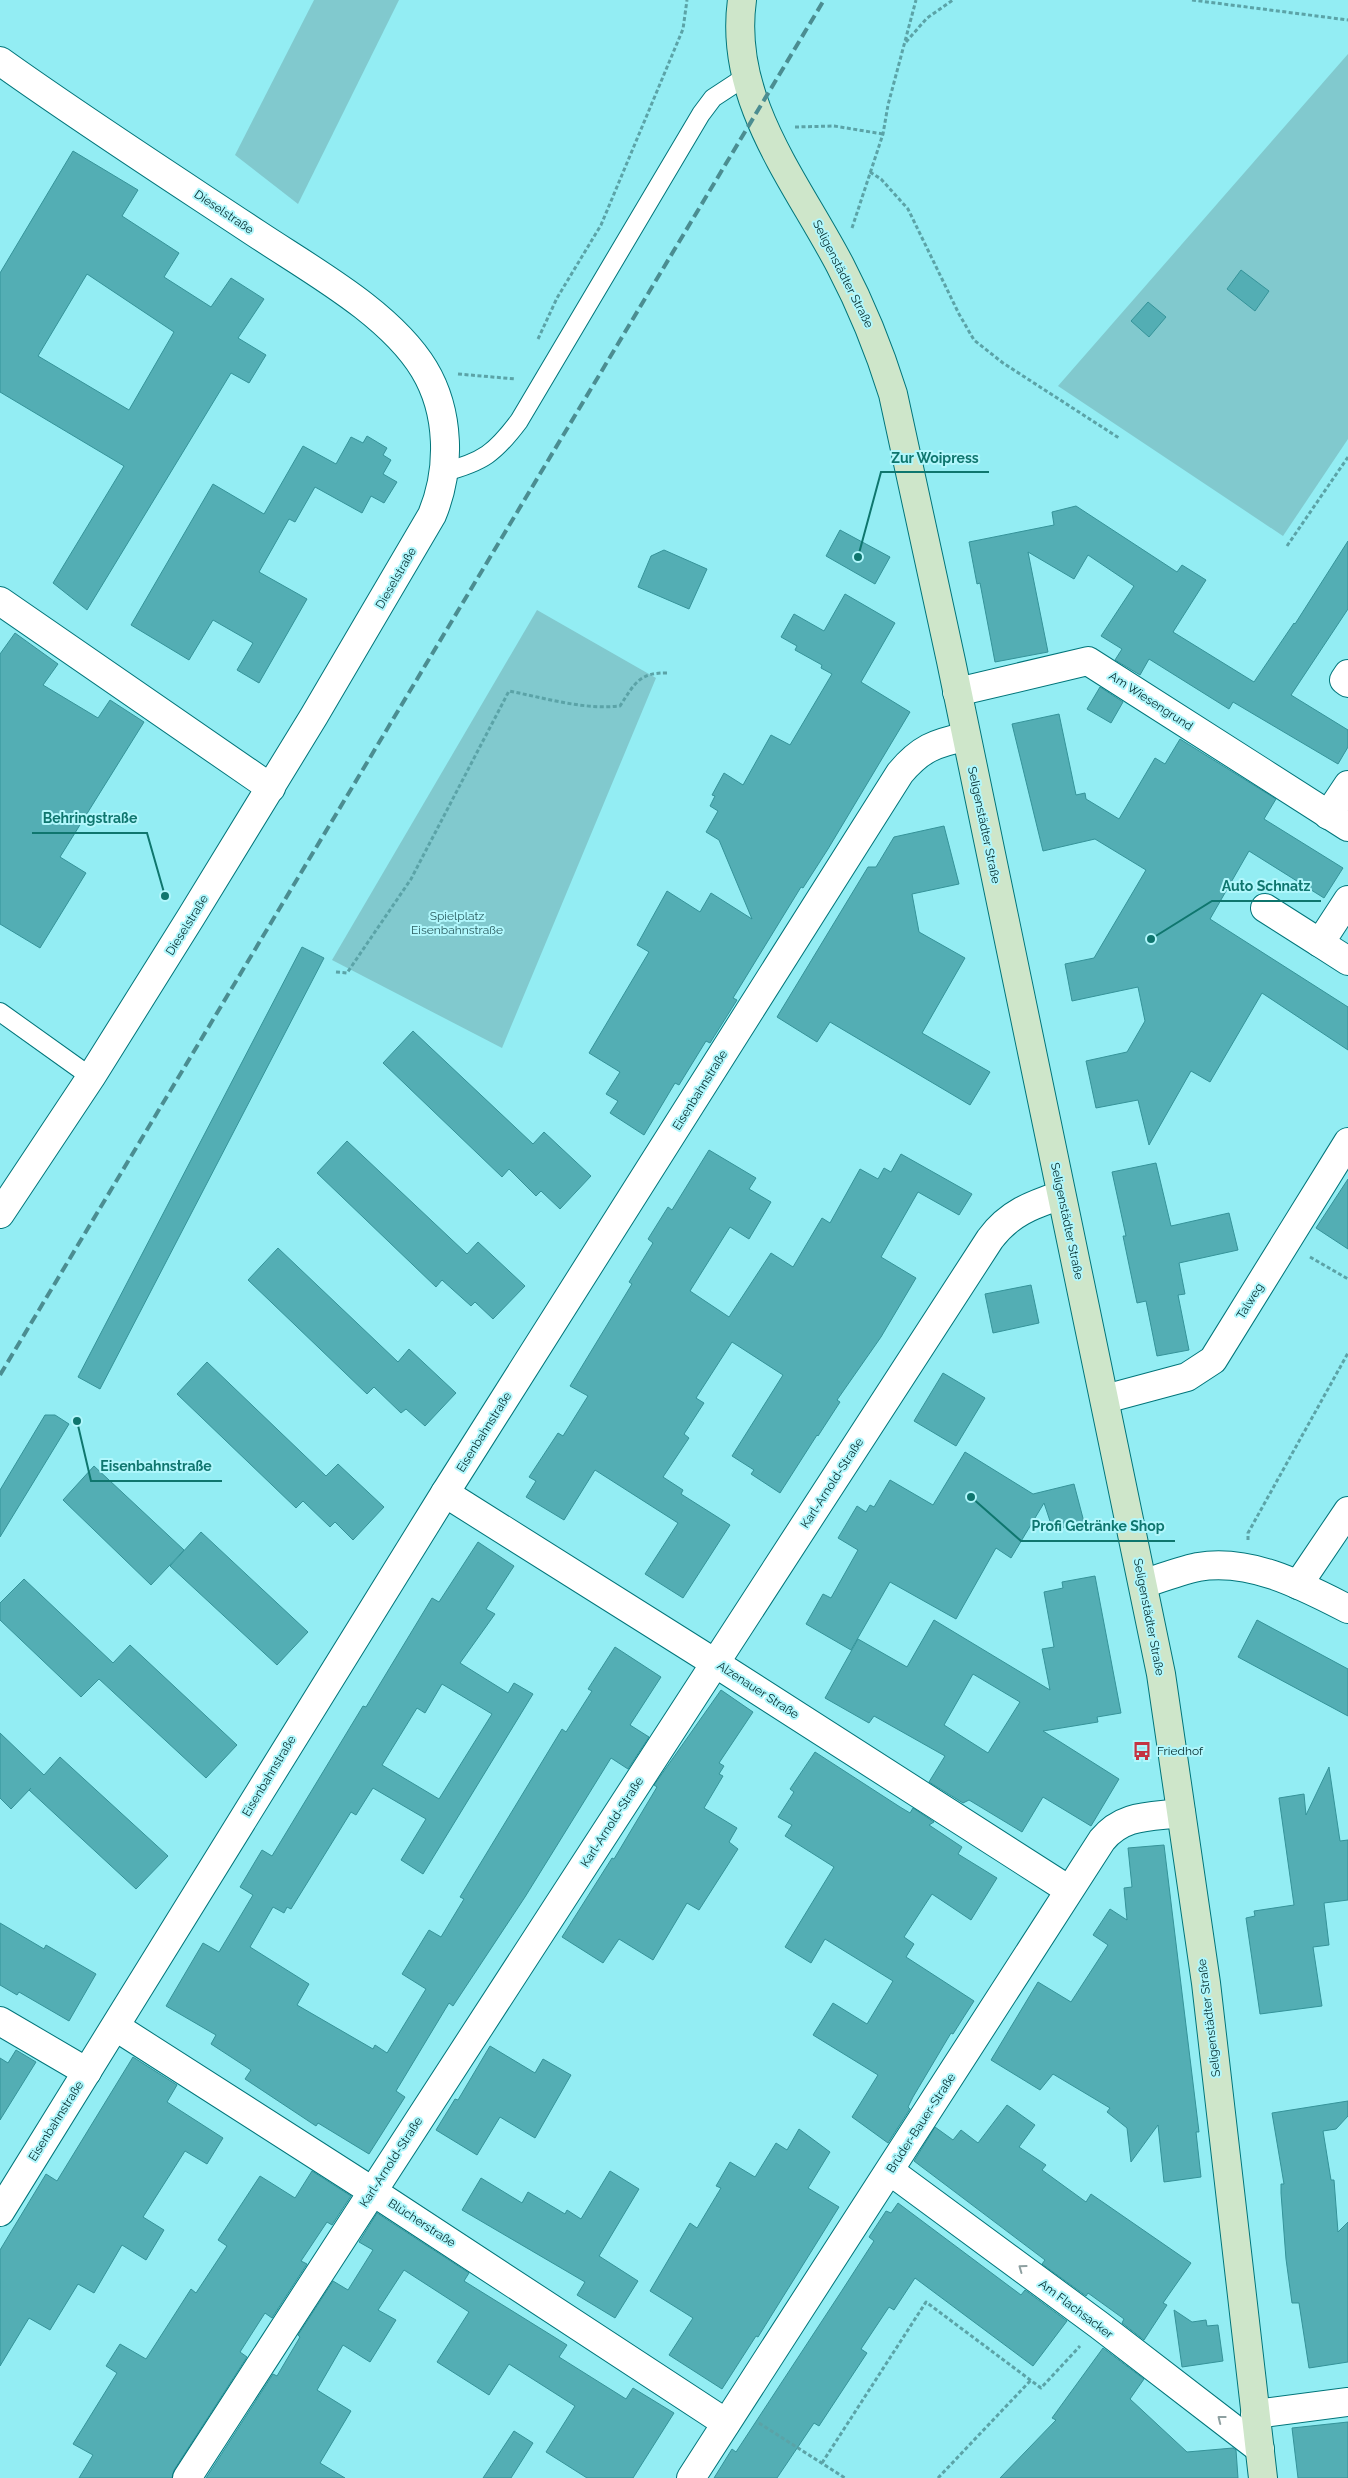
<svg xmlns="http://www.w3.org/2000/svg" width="1348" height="2478" viewBox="0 0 1348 2478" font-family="Raleway,sans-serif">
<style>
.green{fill:#81c9ce}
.building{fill:#53aeb4;stroke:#359399;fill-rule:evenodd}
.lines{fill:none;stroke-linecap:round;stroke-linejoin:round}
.service-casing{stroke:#00757a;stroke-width:20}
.minor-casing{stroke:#00757a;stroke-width:30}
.secondary-casing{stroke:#00757a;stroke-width:30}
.path{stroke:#5ba3a7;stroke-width:3;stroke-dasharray:4 2.5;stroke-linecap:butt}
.service{stroke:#fff;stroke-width:18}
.minor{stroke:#fff;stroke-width:28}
.secondary{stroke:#cee6ca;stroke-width:28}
.rail{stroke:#4b8d91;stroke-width:4;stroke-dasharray:10 5;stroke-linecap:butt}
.oneway{stroke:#8ea0a1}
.labels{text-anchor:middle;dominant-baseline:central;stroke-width:4;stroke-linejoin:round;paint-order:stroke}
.street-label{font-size:12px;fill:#032d2f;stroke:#b1f7fc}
.park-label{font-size:12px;fill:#2c5d60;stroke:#b1f7fc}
.poi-label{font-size:12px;fill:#032d2f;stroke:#b1f7fc;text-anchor:start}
.leader{fill:none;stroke:#0f766e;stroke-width:2}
.callout-dot{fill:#0f766e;stroke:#b1f7fc;stroke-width:2}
.callout-label{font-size:14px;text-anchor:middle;font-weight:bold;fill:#0f766e;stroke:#b1f7fc;stroke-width:4;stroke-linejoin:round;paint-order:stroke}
</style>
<rect width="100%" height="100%" fill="#93edf3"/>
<g class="green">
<path d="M 314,0 L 399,0 L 298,204 L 235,155 Z"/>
<path d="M 1348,54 L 1348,439 L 1283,536 L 1058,386 Z"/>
<path d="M 537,610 L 656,678 L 502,1048 L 332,960 Z"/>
</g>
<g class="building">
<path d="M 73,151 L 138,190 L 122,216 L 179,253 L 164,277 L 211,307 L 231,278 L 264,299 L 238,338 L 266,355 L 249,383 L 231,373 L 87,610 L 53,583 L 124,466 L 0,392 L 0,273 ZM 87,274 L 174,332 L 129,410 L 38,356 Z"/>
<path d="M 1241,270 L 1269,291 L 1255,311 L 1227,289 Z"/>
<path d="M 1148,302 L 1166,317 L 1149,337 L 1131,321 Z"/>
<path d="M 367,436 L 387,448 L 383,455 L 391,460 L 383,474 L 397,482 L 384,503 L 371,496 L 362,513 L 315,487 L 295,522 L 289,519 L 259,572 L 307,599 L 259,683 L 237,670 L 253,643 L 213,620 L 189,660 L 131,625 L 213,484 L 264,514 L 303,446 L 336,464 L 351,437 L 363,443 Z"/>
<path d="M 1076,506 L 1177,572 L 1182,565 L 1206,580 L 1173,632 L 1254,682 L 1294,623 L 1295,624 L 1348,541 L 1348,609 L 1291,695 L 1348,730 L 1348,747 L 1338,764 L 1233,702 L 1229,709 L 1149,659 L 1140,675 L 1115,660 L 1122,649 L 1101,636 L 1134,586 L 1088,555 L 1074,579 L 1028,552 L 1048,652 L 995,662 L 980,583 L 977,584 L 969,542 L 1054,525 L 1052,512 Z"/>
<path d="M 840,530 L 890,557 L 875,584 L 826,556 Z"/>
<path d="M 664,550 L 707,569 L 689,609 L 638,587 L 651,556 Z"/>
<path d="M 845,594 L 895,623 L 861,682 L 910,712 L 828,849 L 803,888 L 801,887 L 733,998 L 737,1000 L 710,1043 L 706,1041 L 679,1085 L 675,1083 L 644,1135 L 610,1113 L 618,1101 L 606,1094 L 620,1072 L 589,1053 L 649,952 L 637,945 L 667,891 L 700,912 L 711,893 L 752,919 L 719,840 L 706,832 L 718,811 L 710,806 L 715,796 L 712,795 L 724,773 L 743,785 L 771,735 L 790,745 L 832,674 L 821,668 L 822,665 L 795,650 L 797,646 L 781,637 L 794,614 L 824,631 Z"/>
<path d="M 15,633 L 58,664 L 43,685 L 98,718 L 110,700 L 144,722 L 60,857 L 86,873 L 40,948 L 0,924 L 0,654 Z"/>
<path d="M 1100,687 L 1123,702 L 1111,723 L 1087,709 Z"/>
<path d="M 1059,714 L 1076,795 L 1085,793 L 1086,799 L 1119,819 L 1155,758 L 1165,764 L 1180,739 L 1276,799 L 1264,819 L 1343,868 L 1324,898 L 1249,851 L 1210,919 L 1348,1007 L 1348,1050 L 1262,993 L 1210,1082 L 1191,1071 L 1149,1145 L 1138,1100 L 1096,1108 L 1086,1061 L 1127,1052 L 1145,1021 L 1138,987 L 1072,1001 L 1065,964 L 1094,958 L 1146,870 L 1095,839 L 1043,851 L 1012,724 Z"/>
<path d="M 944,826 L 959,884 L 912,894 L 919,932 L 965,958 L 922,1033 L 990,1072 L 970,1105 L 830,1022 L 817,1042 L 777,1017 L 868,867 L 876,867 L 894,837 Z"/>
<path d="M 302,947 L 324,958 L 100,1389 L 78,1377 Z"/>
<path d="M 413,1031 L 533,1144 L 544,1132 L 591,1176 L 560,1209 L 541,1191 L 536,1196 L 509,1169 L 502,1177 L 383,1063 Z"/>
<path d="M 347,1141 L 467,1254 L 478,1242 L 525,1286 L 493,1319 L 475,1302 L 471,1306 L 442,1280 L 436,1287 L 317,1173 Z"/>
<path d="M 709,1150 L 756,1178 L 749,1189 L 771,1202 L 749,1239 L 730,1227 L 690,1291 L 729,1317 L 771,1253 L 793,1267 L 822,1218 L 830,1223 L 860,1169 L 878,1179 L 884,1168 L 891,1172 L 901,1154 L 972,1194 L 959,1215 L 918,1192 L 881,1257 L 916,1278 L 881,1337 L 837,1400 L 840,1402 L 818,1436 L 817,1435 L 780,1493 L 751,1474 L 754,1470 L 732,1456 L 783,1375 L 732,1342 L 696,1398 L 704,1403 L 684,1434 L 689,1438 L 663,1477 L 683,1490 L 681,1494 L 730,1525 L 683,1598 L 645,1574 L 678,1523 L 595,1470 L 564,1520 L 526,1497 L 536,1481 L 529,1477 L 558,1433 L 563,1436 L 588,1396 L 570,1386 L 632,1284 L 629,1282 L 653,1243 L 648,1239 L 668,1207 L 672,1210 Z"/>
<path d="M 1156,1163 L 1171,1226 L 1229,1213 L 1238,1250 L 1179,1263 L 1185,1294 L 1178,1295 L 1189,1350 L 1157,1356 L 1146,1301 L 1137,1303 L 1123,1236 L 1126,1236 L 1112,1172 Z"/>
<path d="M 1348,1179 L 1348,1249 L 1316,1228 Z"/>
<path d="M 278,1248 L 398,1362 L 409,1349 L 456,1393 L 425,1426 L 406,1409 L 401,1413 L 374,1387 L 367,1394 L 248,1280 Z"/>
<path d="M 1031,1285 L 1039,1323 L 993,1333 L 985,1294 Z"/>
<path d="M 207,1362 L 326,1476 L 338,1464 L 384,1507 L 353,1540 L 335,1522 L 330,1527 L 303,1501 L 296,1508 L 177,1394 Z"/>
<path d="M 943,1373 L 985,1398 L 956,1446 L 914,1421 Z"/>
<path d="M 45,1415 L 55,1415 L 69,1424 L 0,1537 L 0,1490 Z"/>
<path d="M 965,1452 L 1033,1494 L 1074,1484 L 1084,1522 L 1053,1530 L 1044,1503 L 1011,1558 L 996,1548 L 956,1619 L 890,1582 L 851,1650 L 806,1624 L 823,1594 L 831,1598 L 858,1550 L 838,1538 L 857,1506 L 866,1512 L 870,1505 L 874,1507 L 890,1480 L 933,1505 Z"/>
<path d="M 94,1466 L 184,1550 L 151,1585 L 63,1500 Z"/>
<path d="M 201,1532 L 308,1632 L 277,1665 L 170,1566 Z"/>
<path d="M 478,1542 L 514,1566 L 486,1609 L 495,1614 L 460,1663 L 508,1693 L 514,1683 L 533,1694 L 423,1874 L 401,1860 L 426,1819 L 373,1788 L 356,1815 L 351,1812 L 291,1909 L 287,1907 L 284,1913 L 273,1907 L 250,1947 L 309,1984 L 297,2005 L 373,2049 L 375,2045 L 387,2053 L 426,1989 L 402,1974 L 429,1930 L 441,1937 L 464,1899 L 460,1897 L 562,1729 L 566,1732 L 592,1691 L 588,1689 L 615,1647 L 661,1677 L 630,1725 L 649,1737 L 628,1769 L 611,1758 L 525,1897 L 453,2006 L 449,2003 L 396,2091 L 405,2097 L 369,2154 L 318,2123 L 316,2126 L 245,2079 L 251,2070 L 211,2044 L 216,2035 L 166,2006 L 203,1943 L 219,1952 L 253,1895 L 240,1887 L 262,1850 L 272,1856 L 363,1706 L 366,1707 L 432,1598 L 439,1602 ZM 442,1684 L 492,1714 L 439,1799 L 382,1765 L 417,1708 L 425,1713 Z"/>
<path d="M 1095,1576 L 1121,1713 L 1097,1717 L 1098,1722 L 1043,1731 L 1119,1779 L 1091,1826 L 1043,1797 L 1022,1832 L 969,1800 L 963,1803 L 929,1782 L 945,1756 L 874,1716 L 869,1723 L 825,1698 L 858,1639 L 907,1667 L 934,1620 L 1050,1690 L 1042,1649 L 1054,1647 L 1044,1592 L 1063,1588 L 1062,1582 ZM 973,1674 L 1020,1702 L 988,1753 L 944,1725 Z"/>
<path d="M 24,1579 L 113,1663 L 130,1645 L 237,1745 L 206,1778 L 99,1679 L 81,1697 L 0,1620 L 0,1603 Z"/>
<path d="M 1257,1620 L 1348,1669 L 1348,1716 L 1238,1657 Z"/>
<path d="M 721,1690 L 753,1712 L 719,1763 L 724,1766 L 719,1774 L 723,1776 L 704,1808 L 737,1828 L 729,1842 L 738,1849 L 699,1910 L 687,1903 L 653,1960 L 619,1939 L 603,1963 L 562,1937 L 612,1858 L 614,1859 L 657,1787 L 654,1785 Z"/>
<path d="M 0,1733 L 44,1775 L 60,1757 L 168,1856 L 136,1889 L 29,1790 L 31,1788 L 11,1809 L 0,1798 Z"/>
<path d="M 815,1752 L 900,1807 L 910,1813 L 913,1808 L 934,1822 L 929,1825 L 962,1847 L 958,1854 L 997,1878 L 971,1920 L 932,1894 L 904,1937 L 914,1944 L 906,1957 L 974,2001 L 953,2034 L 951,2033 L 913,2097 L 908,2107 L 910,2109 L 888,2143 L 852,2117 L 878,2075 L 813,2035 L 833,2003 L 867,2024 L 893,1981 L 825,1939 L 811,1963 L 785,1947 L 834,1867 L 785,1836 L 792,1825 L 778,1817 L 794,1792 L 790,1789 Z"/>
<path d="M 1329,1767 L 1340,1841 L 1348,1840 L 1348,1900 L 1324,1903 L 1329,1945 L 1313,1947 L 1322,2006 L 1260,2014 L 1246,1918 L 1255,1916 L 1254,1911 L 1294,1905 L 1279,1798 L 1304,1794 L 1306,1815 Z"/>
<path d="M 1164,1845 L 1199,2132 L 1196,2132 L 1201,2177 L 1164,2182 L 1158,2125 L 1131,2162 L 1127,2128 L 1107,2112 L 1110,2108 L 1053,2074 L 1040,2090 L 991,2060 L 1038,1982 L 1071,2002 L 1108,1945 L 1093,1935 L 1110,1909 L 1127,1920 L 1124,1888 L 1132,1887 L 1128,1848 Z"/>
<path d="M 0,1923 L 44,1949 L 46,1945 L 96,1974 L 69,2021 L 19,1992 L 17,1995 L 0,1985 Z"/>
<path d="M 490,2046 L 535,2073 L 543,2059 L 571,2075 L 535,2138 L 500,2117 L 477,2155 L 436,2130 L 455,2099 L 458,2100 Z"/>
<path d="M 16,2050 L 36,2062 L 0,2120 L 0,2058 L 8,2063 Z"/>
<path d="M 133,2057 L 177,2085 L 167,2102 L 223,2138 L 207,2164 L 185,2151 L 143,2217 L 164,2230 L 146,2260 L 122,2245 L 94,2293 L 78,2284 L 50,2330 L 29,2318 L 0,2366 L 0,2250 L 46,2174 L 57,2181 Z"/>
<path d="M 1348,2101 L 1348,2116 L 1336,2129 L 1323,2131 L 1331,2180 L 1334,2180 L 1338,2232 L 1348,2222 L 1348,2362 L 1309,2368 L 1299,2303 L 1292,2303 L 1286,2259 L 1281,2193 L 1281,2184 L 1284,2184 L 1272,2113 Z"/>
<path d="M 1007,2105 L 1035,2125 L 1019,2147 L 1046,2165 L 1042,2170 L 1086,2202 L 1091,2194 L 1191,2263 L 1163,2303 L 1167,2305 L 1144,2340 L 1122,2323 L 1124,2319 L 1088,2293 L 1086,2296 L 1042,2264 L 1045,2260 L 914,2161 L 935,2127 L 953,2140 L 961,2130 L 978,2143 Z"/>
<path d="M 799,2129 L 830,2152 L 808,2188 L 839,2207 L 758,2337 L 756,2336 L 722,2389 L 669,2355 L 693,2318 L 650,2291 L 690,2223 L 697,2228 L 721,2188 L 716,2186 L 730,2162 L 755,2177 L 776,2143 L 787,2150 Z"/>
<path d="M 312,2171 L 351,2196 L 332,2225 L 327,2222 L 301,2261 L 307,2264 L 272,2318 L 265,2313 L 240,2352 L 247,2357 L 174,2470 L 172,2478 L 79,2478 L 93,2455 L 73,2444 L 117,2373 L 106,2366 L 120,2344 L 146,2359 L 191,2289 L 196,2293 L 227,2246 L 218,2240 L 260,2176 L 295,2198 Z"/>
<path d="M 610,2171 L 639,2189 L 599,2256 L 638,2281 L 615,2318 L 577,2295 L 585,2282 L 462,2210 L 481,2178 L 522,2203 L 528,2192 L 565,2214 L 567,2210 L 581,2219 Z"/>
<path d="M 898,2203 L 1021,2295 L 1025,2290 L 1067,2321 L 1033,2366 L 915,2278 L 894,2310 L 889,2307 L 861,2349 L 867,2353 L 819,2426 L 814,2423 L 777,2478 L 714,2478 L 732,2449 L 736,2452 L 841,2292 L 874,2241 L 869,2237 L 886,2211 L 891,2213 Z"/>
<path d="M 377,2213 L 469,2273 L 464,2281 L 567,2345 L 559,2357 L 626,2399 L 633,2388 L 674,2413 L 633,2478 L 587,2478 L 546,2452 L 575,2406 L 509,2364 L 489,2395 L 437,2362 L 469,2312 L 404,2270 L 378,2310 L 396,2320 L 370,2362 L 343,2345 L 317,2390 L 351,2411 L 320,2463 L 345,2478 L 206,2478 L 273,2374 L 277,2376 L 300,2337 L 298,2335 L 333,2281 L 348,2290 L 373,2250 L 359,2242 Z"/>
<path d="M 1174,2310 L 1192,2322 L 1206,2320 L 1207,2326 L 1218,2325 L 1223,2361 L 1182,2367 Z"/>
<path d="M 1103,2348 L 1144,2379 L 1130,2399 L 1187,2452 L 1233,2448 L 1236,2450 L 1238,2478 L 1000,2478 L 1056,2420 L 1052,2418 Z"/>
<path d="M 1348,2422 L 1348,2478 L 1298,2478 L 1292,2428 Z"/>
<path d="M 514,2431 L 533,2443 L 511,2478 L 483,2478 Z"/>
</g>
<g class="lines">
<g class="service-casing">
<g id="service">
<path d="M 444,472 C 483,462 495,453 519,421 L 701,114 L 713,98 L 745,77"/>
<path d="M 0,1012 L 91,1077"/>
</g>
</g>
<g class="minor-casing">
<g id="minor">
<path d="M 0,61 C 84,121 171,177 257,234 C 311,270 390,313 424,369 C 450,412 451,469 432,515 L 314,716 L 191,917 L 91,1077 L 0,1214"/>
<path d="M 0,601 L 271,788"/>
<path d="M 1348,674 L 1344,680 L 1348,683"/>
<path d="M 957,692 L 1088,661 L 1348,827"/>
<path d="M 1328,815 L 1348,785"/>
<path d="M 1348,900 L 1320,943 L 1348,961"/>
<path d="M 1265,908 L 1320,943"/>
<path d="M 1105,1399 L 1187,1377 L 1213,1360 L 1348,1142"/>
<path d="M 445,1493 L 715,1663 L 1069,1890"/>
<path d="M 1143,1584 C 1161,1578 1179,1571 1198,1567 C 1251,1558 1303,1586 1348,1609"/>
<path d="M 1298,1585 L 1348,1511"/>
<path d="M 0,2021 L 87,2072"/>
<path d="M 116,2027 L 372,2191 L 726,2423"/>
<path d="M 890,2171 L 1099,2325 L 1260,2449"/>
<path d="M 0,2212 L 445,1493 L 900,773 C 920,749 935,743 965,737"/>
<path d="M 1255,2414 L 1348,2402"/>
<path d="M 187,2478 L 990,1239 C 1009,1213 1032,1205 1061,1195"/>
<path d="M 691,2478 L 1102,1840 C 1123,1814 1150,1817 1181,1813"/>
</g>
</g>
<g class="secondary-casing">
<path id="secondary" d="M 742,0 C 728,100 796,181 840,265 C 862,307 879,349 893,394 L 951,661 L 1161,1674 L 1206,1983 L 1263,2478"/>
</g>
<g class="path">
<path d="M 1192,0 L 1348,20"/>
<path d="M 906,42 L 927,18 L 953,0"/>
<path d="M 795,127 L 834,126 L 883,134"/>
<path d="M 870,172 L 881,179 L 908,209 L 959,314 L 974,340 L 1003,363 L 1119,438"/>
<path d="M 852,228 L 883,134 L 888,105 L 916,0"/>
<path d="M 538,339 L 557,298 L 601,225 L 683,29 L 687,0"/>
<path d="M 458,374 L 516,379"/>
<path d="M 1287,546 L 1348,457"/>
<path d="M 336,972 L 347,973 L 411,879 L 509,691 C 545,698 583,710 620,706 C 635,683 639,672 669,673"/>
<path d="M 1310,1257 L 1348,1279"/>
<path d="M 1248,1540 L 1248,1533 L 1348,1353"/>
<path d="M 759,2423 L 845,2478"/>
<path d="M 822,2463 L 926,2302 L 1041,2388 L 1080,2346"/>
<path d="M 938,2478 L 1031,2380"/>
</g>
<use href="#service" class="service"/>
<use href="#minor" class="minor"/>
<use href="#secondary" class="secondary"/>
<path class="rail" d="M 0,1375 L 824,0"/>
</g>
<defs><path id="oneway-chevron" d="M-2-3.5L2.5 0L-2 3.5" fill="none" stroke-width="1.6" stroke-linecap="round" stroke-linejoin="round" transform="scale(1.25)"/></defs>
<g class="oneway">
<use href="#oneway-chevron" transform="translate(1022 2268) rotate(-144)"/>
<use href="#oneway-chevron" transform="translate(1221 2419) rotate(-142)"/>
</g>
<defs>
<g id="bus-bare" transform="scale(1.5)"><path d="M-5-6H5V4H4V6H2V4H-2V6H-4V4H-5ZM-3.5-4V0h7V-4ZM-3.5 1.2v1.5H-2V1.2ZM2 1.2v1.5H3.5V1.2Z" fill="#c43441" stroke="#b1f7fc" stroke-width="2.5" paint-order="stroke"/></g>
</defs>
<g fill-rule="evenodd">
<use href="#bus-bare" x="1142" y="1751"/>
</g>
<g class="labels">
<g class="street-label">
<text transform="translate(224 212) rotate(34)">Dieselstraße</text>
<text transform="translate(843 274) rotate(63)">Seligenstädter Straße</text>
<text transform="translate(396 578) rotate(-60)">Dieselstraße</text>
<text transform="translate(1151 701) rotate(33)">Am Wiesengrund</text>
<text transform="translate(984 825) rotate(78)">Seligenstädter Straße</text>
<text transform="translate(187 925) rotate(-58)">Dieselstraße</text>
<text transform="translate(700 1090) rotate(-58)">Eisenbahnstraße</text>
<text transform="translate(1067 1221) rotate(78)">Seligenstädter Straße</text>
<text transform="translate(1250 1301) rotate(-58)">Talweg</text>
<text transform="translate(484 1432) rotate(-58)">Eisenbahnstraße</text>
<text transform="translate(832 1483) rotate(-57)">Karl-Arnold-Straße</text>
<text transform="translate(1149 1617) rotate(79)">Seligenstädter Straße</text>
<text transform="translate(758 1690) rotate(33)">Alzenauer Straße</text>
<text transform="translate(269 1776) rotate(-59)">Eisenbahnstraße</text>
<text transform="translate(612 1822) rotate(-57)">Karl-Arnold-Straße</text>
<text transform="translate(1209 2018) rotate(-97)">Seligenstädter Straße</text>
<text transform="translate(56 2121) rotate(-58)">Eisenbahnstraße</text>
<text transform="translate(921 2123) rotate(-57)">Brüder-Bauer-Straße</text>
<text transform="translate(391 2162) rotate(-57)">Karl-Arnold-Straße</text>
<text transform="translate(422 2223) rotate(33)">Blücherstraße</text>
<text transform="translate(1076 2309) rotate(37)">Am Flachsacker</text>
</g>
<g class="park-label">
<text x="457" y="916">Spielplatz<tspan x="457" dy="14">Eisenbahnstraße</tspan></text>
</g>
<g class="poi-label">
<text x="1157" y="1751">Friedhof</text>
</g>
</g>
<path class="leader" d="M858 557L881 472H989M165 896L147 833H32M1151 939L1212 901H1321M77 1421L91 1481H222M971 1497L1021 1541H1175"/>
<g class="callout-dot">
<circle cx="858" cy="557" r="5"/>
<circle cx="165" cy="896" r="5"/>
<circle cx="1151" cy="939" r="5"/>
<circle cx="77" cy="1421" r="5"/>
<circle cx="971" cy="1497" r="5"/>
</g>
<g class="callout-label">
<text x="935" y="463">Zur Woipress</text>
<text x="90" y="823">Behringstraße</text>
<text x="1266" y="891">Auto Schnatz</text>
<text x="156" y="1471">Eisenbahnstraße</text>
<text x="1098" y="1531">Profi Getränke Shop</text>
</g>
</svg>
